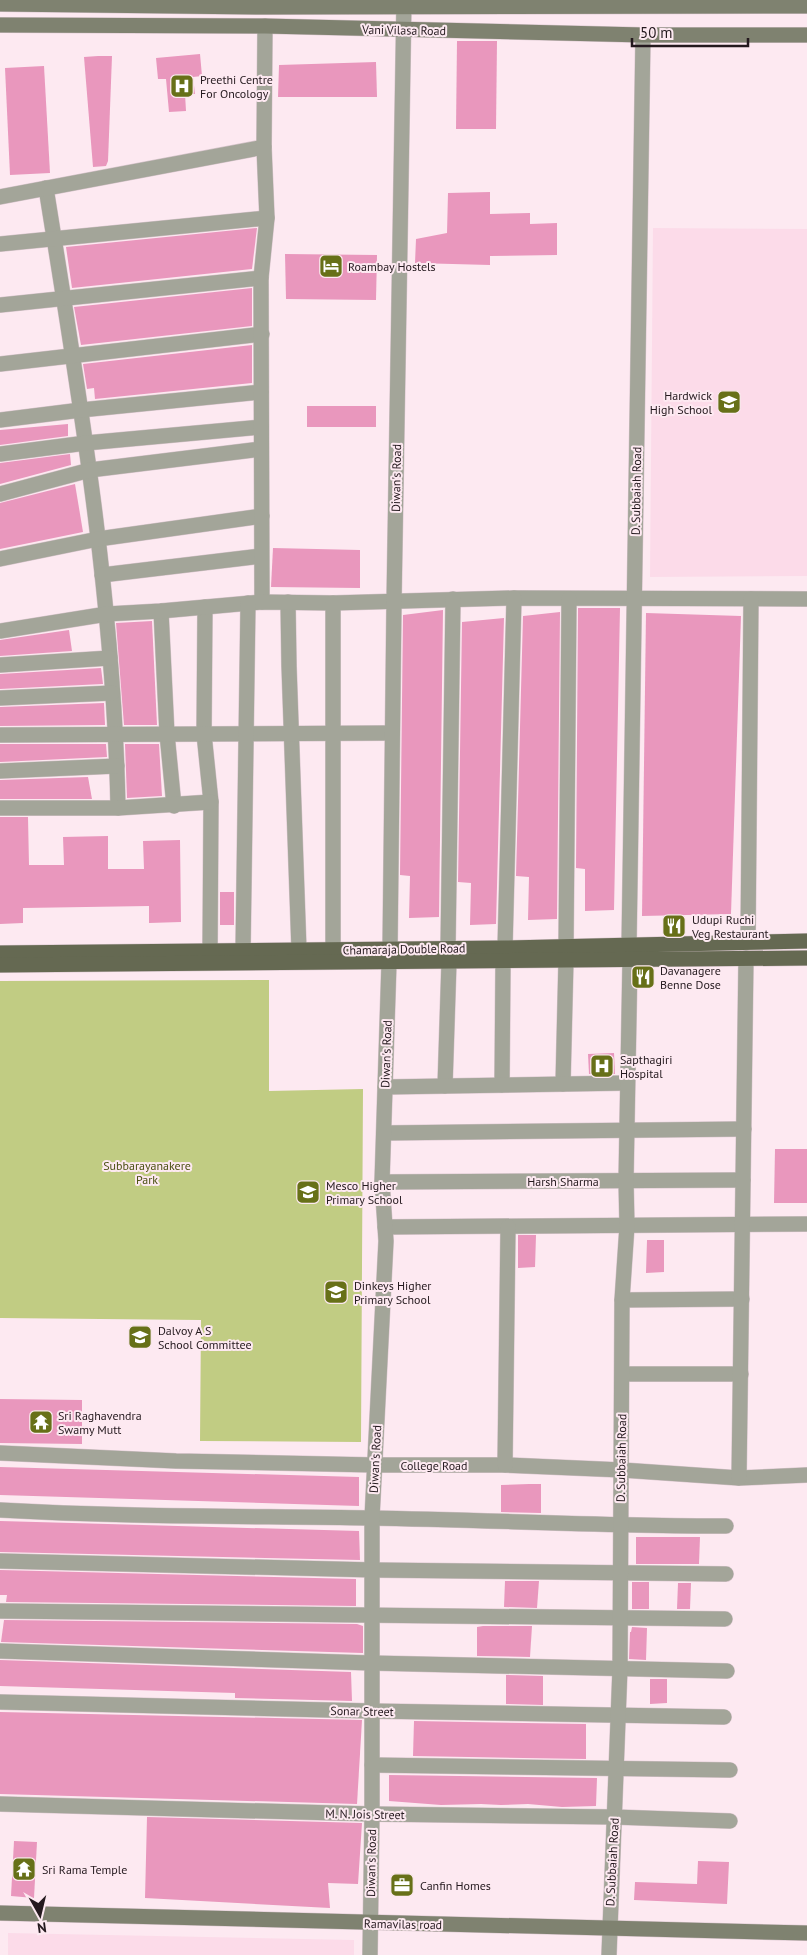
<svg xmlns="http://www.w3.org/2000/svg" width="807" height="1955" viewBox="0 0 807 1955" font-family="'PT Sans',sans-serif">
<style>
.built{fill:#fcdbe9}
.green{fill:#c1cc83}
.building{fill:#e997bd}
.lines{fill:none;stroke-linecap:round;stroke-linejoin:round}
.minor-casing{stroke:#d6c4cb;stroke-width:16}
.secondary-casing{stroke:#d6c4cb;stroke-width:16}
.primary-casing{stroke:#d6c4cb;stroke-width:16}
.minor{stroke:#a3a599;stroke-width:15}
.secondary{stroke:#7f8270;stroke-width:15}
.primary{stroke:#656952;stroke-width:15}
.labels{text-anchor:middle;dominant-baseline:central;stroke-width:4;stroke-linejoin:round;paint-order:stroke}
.street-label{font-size:12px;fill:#24191e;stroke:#fde9f1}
.poi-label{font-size:12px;fill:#24191e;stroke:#fde9f1;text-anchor:start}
.park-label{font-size:12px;fill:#4a5012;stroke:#fde9f1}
</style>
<rect width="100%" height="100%" fill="#fde9f1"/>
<g class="built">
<path d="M 653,228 L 807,229 L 807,576 L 650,577 Z"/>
<path d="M 8,1933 L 354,1940 L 354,1955 L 8,1955 Z"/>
</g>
<path class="green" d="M 269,980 L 269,1091 L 363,1089 L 361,1442 L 200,1441 L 201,1320 L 0,1318 L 0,981 Z"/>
<g class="building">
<path d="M 457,41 L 497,41 L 496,129 L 456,129 Z"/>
<path d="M 200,54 L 202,76 L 193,77 L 195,94 L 185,94 L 186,111 L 169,112 L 166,79 L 158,79 L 156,58 Z"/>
<path d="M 98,56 L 112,56 L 108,161 L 106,166 L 93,167 L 84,57 Z"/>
<path d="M 376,62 L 377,97 L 278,97 L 279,65 Z"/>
<path d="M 44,66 L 50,173 L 10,175 L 5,68 Z"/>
<path d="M 490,192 L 490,214 L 530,213 L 530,224 L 557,223 L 557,255 L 490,256 L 490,265 L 415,263 L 416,239 L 447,233 L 448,193 Z"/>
<path d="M 257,228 L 252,269 L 72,288 L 66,247 Z"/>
<path d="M 285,254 L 377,255 L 376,300 L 286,299 Z"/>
<path d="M 252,288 L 252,326 L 81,345 L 74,307 Z"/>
<path d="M 252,345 L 252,383 L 95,399 L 94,388 L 87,389 L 83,364 Z"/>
<rect x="307" y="406" width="69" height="21"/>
<path d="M 68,424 L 68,436 L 0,445 L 0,430 Z"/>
<path d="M 70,454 L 71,465 L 0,484 L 0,463 Z"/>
<path d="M 75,484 L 83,532 L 0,549 L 0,503 Z"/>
<path d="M 273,548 L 360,550 L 360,588 L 271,587 Z"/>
<path d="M 578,608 L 620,608 L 614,910 L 585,911 L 585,869 L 576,868 Z"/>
<path d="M 443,610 L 439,917 L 409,918 L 410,876 L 400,875 L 403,615 Z"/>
<path d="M 560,612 L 557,919 L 528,920 L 529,877 L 516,876 L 523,616 Z"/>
<path d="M 646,613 L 741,616 L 731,914 L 642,916 Z"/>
<path d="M 504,618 L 496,924 L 470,925 L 471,883 L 458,882 L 462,622 Z"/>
<path d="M 152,621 L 157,725 L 124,725 L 116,623 Z"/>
<path d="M 69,630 L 72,651 L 0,656 L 0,640 Z"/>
<path d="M 101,668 L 103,684 L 0,689 L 0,674 Z"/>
<path d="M 104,703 L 105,725 L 0,726 L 0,707 Z"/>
<path d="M 0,744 L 106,744 L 107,757 L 0,762 Z"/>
<path d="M 125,744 L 159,744 L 162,796 L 127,798 Z"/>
<path d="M 88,777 L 92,799 L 0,799 L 0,780 Z"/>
<path d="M 0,817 L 28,817 L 29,865 L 64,865 L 63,837 L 108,836 L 108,869 L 144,869 L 143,841 L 180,840 L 181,922 L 149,923 L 149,906 L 23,908 L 23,923 L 0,924 Z"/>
<rect x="220" y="892" width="14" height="33"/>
<path d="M 614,1053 L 615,1074 L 589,1074 L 588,1054 Z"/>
<path d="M 775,1149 L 807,1149 L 807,1203 L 774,1203 Z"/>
<path d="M 518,1235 L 536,1235 L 535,1267 L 518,1268 Z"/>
<path d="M 647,1240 L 664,1240 L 664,1272 L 646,1273 Z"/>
<path d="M 0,1399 L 82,1400 L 82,1444 L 0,1443 Z"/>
<path d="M 0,1467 L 359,1477 L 359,1506 L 0,1495 Z"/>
<path d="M 529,1484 L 541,1484 L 541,1513 L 501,1512 L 501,1485 Z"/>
<path d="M 0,1521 L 359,1531 L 360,1560 L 0,1552 Z"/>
<path d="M 636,1537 L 700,1537 L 699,1564 L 636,1564 Z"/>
<path d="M 0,1570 L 356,1579 L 356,1606 L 6,1602 L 7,1595 L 0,1595 Z"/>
<path d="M 505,1581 L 539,1581 L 537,1608 L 504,1607 Z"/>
<rect x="632" y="1582" width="17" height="27"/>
<path d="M 678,1583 L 691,1583 L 690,1609 L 677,1609 Z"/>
<path d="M 4,1620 L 357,1624 L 363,1626 L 363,1653 L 1,1642 Z"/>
<path d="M 483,1626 L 532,1626 L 530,1657 L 477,1656 L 477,1627 Z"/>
<path d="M 632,1627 L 647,1628 L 646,1660 L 629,1659 L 630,1632 L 631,1632 Z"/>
<path d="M 0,1660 L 351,1672 L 352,1701 L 235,1698 L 235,1693 L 0,1686 Z"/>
<path d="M 506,1675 L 543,1676 L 543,1705 L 506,1704 Z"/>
<path d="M 650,1679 L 667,1679 L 667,1703 L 650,1704 Z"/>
<path d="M 0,1712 L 362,1720 L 357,1804 L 0,1794 Z"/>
<path d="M 414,1721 L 586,1724 L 586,1759 L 413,1756 Z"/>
<path d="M 389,1775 L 597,1778 L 596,1806 L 562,1807 L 528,1804 L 501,1805 L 481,1804 L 441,1805 L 389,1801 Z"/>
<path d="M 147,1817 L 362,1823 L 358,1884 L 328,1883 L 330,1908 L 145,1898 Z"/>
<path d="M 14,1841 L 37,1842 L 34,1898 L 11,1896 Z"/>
<path d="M 698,1861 L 729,1862 L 727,1904 L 634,1900 L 635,1882 L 697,1884 Z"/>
</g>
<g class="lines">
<g class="minor-casing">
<g id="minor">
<path d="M 46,188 C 79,394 114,599 118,808"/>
<path d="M 0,197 L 264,147"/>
<path d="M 0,244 L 267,218"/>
<path d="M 0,305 L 261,278"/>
<path d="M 0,364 L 262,334"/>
<path d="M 0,420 L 81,410 L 261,392"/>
<path d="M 0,454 L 86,443 L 261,427"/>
<path d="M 0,494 L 90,470 L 261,449"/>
<path d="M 0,559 L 98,539 L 262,516"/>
<path d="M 102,575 L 261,556"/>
<path d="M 262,602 L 261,278 L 267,218 L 264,147 L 265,26"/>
<path d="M 288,602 L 289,666 L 299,950"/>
<path d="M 205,607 L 204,734 L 211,802 L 210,952"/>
<path d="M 161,611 L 167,734 L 174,806"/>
<path d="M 0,631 L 107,614 L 161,611 L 262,602 L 333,603 L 514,598 L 807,599"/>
<path d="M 0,665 L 110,658"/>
<path d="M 0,698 L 112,693"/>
<path d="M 0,735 L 392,733"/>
<path d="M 0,771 L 117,766"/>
<path d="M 0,808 L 118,808 L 211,802"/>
<path d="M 748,942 L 751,599"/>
<path d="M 629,946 L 643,35"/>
<path d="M 566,947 L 569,599"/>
<path d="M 448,948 L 453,599"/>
<path d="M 505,948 L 514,598"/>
<path d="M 390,949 L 394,602 L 404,0"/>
<path d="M 333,950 L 333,603"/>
<path d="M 243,951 L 248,603"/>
<path d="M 563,1084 L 566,960"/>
<path d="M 502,1085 L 503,962"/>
<path d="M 445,1086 L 449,962"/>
<path d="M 385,1087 L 627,1083"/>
<path d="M 384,1133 L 744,1129"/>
<path d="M 382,1182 L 743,1180"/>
<path d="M 385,1227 L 807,1224"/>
<path d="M 622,1300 L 742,1299"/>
<path d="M 623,1374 L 741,1374"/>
<path d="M 0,1453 L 176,1461 L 375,1465 L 505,1465 L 622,1470 L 739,1478 L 807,1475"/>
<path d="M 505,1465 L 508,1227"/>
<path d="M 739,1478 L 746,958"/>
<path d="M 0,1510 C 123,1517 247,1516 370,1518 C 489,1520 607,1526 726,1526"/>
<path d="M 0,1561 L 374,1570 L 726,1574"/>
<path d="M 0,1611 L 725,1619"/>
<path d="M 0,1651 L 371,1663 L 727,1671"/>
<path d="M 0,1702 L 371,1711 L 724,1717"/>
<path d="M 372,1765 L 730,1770"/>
<path d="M 0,1804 L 372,1814 L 614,1817 L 730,1821"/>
<path d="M 370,1955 L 372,1814 L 372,1518 L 386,1241 L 382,1182 L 389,963"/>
<path d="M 609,1955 L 620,1668 L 622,1300 L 627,1226 L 626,1181 L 630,960"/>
</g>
</g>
<g class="secondary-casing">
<g id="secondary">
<path d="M 0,4 L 264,7 L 807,6"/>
<path d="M 0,25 L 265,26 L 643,35 L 807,35"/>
<path d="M 0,1913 L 807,1933"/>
</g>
</g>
<g class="primary-casing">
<g id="primary">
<path d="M 0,953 L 505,948 L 807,941"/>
<path d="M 0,965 L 807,958"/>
</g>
</g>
<use href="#minor" class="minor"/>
<use href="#secondary" class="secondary"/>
<use href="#primary" class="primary"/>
</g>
<defs>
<g id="hospital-square" transform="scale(1.25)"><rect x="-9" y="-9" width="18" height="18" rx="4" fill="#677018" stroke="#fde9f1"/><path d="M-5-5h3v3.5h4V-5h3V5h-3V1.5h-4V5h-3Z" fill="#fff"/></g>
<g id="hotel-square" transform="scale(1.25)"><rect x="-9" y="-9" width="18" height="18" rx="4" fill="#677018" stroke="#fde9f1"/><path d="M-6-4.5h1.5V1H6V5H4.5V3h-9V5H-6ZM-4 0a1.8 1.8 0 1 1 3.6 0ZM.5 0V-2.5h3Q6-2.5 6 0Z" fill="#fff"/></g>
<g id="school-square" transform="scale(1.25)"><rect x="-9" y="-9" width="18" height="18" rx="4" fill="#677018" stroke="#fde9f1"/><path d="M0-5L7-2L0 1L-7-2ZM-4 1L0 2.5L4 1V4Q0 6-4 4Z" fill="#fff"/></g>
<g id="restaurant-square" transform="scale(1.25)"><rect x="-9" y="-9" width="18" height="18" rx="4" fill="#677018" stroke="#fde9f1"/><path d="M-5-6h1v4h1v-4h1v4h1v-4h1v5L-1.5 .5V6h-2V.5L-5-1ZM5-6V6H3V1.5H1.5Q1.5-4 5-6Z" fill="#fff"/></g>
<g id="temple-square" transform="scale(1.25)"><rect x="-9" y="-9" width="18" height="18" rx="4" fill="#677018" stroke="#fde9f1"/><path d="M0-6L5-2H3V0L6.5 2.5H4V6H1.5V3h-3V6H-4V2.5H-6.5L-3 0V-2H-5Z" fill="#fff"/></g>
<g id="office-square" transform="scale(1.25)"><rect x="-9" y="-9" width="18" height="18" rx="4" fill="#677018" stroke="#fde9f1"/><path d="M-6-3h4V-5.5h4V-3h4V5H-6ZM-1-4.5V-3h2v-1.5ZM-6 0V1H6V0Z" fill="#fff"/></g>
</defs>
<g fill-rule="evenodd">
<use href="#hospital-square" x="182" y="86"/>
<use href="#hotel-square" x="331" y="266"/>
<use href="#school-square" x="729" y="402"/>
<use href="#restaurant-square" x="674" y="926"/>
<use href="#restaurant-square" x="643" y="977"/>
<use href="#hospital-square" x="602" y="1066"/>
<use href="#school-square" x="308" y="1192"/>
<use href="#school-square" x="336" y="1292"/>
<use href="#school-square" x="140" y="1337"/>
<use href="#temple-square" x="41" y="1422"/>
<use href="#temple-square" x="24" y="1869"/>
<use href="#office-square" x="402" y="1885"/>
</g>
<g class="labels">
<g class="street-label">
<text transform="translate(404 30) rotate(1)">Vani Vilasa Road</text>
<text transform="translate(396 478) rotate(-89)">Diwan's Road</text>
<text transform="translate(636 491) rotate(-89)">D. Subbaiah Road</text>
<text transform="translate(404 949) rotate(-1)">Chamaraja Double Road</text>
<text transform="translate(386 1054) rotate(-88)">Diwan's Road</text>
<text x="563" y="1181">Harsh Sharma</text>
<text transform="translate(621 1458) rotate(-89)">D. Subbaiah Road</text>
<text transform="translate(375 1459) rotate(-87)">Diwan's Road</text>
<text x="434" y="1465">College Road</text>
<text transform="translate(362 1711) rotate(1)">Sonar Street</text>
<text transform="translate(365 1814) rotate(1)">M. N. Jois Street</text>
<text transform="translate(612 1862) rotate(-87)">D. Subbaiah Road</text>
<text transform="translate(371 1863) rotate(-89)">Diwan's Road</text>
<text transform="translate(403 1924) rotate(1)">Ramavilas road</text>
</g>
<g class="poi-label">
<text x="200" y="79">Preethi Centre<tspan x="200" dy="14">For Oncology</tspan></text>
<text x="348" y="266">Roambay Hostels</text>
<text x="712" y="395" text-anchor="end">Hardwick<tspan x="712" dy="14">High School</tspan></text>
<text x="692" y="919">Udupi Ruchi<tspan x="692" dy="14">Veg Restaurant</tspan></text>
<text x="660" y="970">Davanagere<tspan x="660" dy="14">Benne Dose</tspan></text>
<text x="620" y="1059">Sapthagiri<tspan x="620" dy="14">Hospital</tspan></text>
<text x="326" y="1185">Mesco Higher<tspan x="326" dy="14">Primary School</tspan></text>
<text x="354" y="1285">Dinkeys Higher<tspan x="354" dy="14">Primary School</tspan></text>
<text x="158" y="1330">Dalvoy A S<tspan x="158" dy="14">School Committee</tspan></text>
<text x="58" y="1415">Sri Raghavendra<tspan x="58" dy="14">Swamy Mutt</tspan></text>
<text x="42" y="1869">Sri Rama Temple</text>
<text x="420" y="1885">Canfin Homes</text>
</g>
<g class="park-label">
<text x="147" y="1165">Subbarayanakere<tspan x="147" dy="14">Park</tspan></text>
</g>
</g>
<g transform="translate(40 1915) rotate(172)" stroke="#fde9f1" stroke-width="4" paint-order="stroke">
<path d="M0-4L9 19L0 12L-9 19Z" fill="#24191e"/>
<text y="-8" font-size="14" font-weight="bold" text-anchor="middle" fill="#24191e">N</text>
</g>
<path d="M632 38v8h116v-8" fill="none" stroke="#24191e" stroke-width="2.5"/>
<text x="640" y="38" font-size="15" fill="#24191e" stroke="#fde9f1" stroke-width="4" paint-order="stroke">50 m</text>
</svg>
